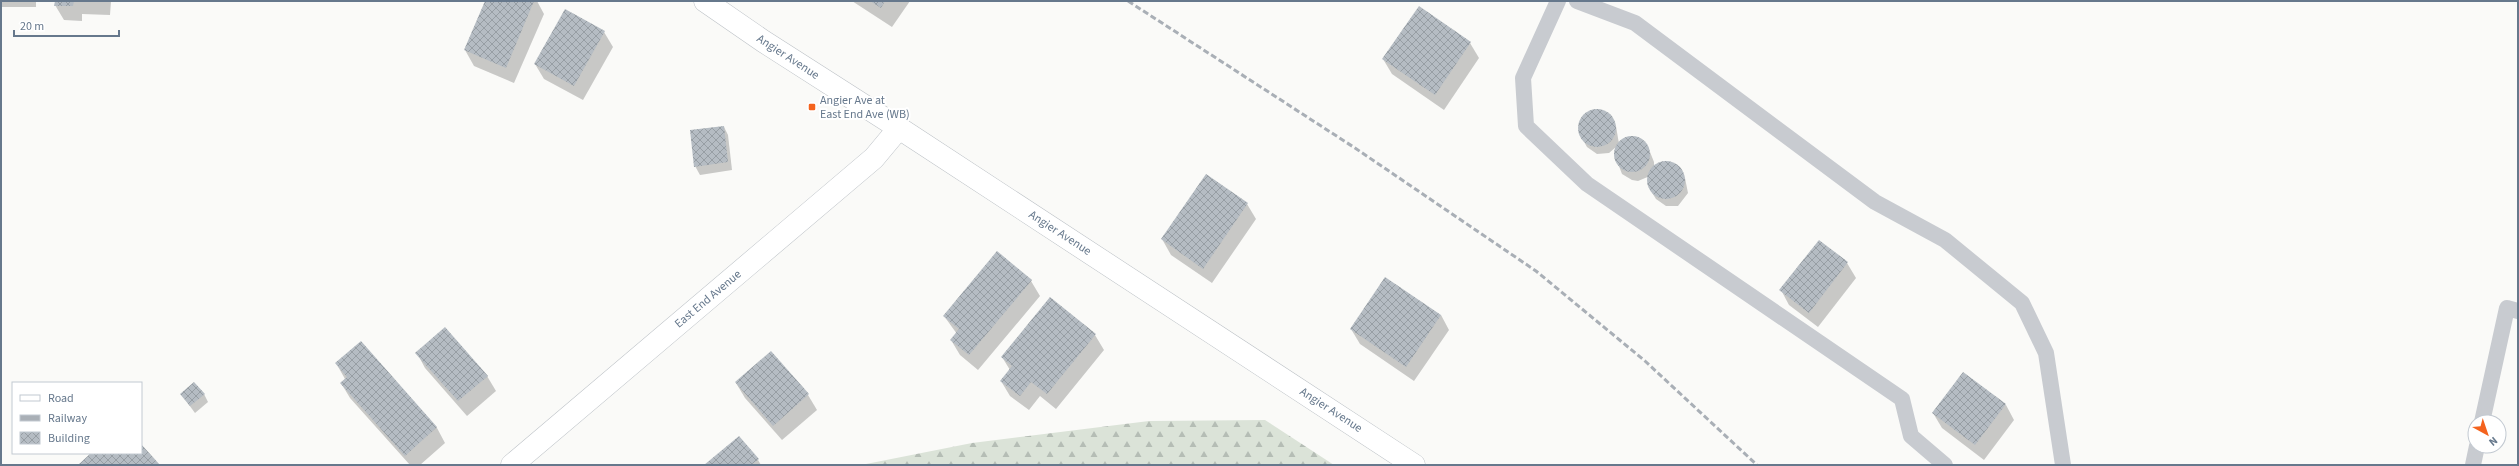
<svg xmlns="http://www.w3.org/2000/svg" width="2519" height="466" viewBox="0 0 2519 466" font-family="'Source Sans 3',sans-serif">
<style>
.forest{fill:url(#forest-firs)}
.shadow{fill:#0003}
.building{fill:url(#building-cross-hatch)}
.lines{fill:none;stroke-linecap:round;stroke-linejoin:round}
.secondary-casing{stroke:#bcc1c6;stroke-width:23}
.lane{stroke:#c8cbd0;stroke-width:16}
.secondary{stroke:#fff;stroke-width:22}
.rail{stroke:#a9afb6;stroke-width:3;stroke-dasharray:6 3;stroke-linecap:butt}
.poi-dot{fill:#f4631e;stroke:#fff;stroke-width:1.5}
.labels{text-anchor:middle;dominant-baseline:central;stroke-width:4;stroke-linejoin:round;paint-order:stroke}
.street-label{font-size:12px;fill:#66788c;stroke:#fff}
.poi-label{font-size:12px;fill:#66788c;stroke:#fff;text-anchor:start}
</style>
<defs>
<pattern id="forest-firs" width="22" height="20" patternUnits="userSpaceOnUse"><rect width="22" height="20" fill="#dbe3d8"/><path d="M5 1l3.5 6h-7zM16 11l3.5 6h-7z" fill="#b5bdb5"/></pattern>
<pattern id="building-cross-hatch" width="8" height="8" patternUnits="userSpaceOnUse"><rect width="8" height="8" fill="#b5bcc3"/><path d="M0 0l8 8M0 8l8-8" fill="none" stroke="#979ea4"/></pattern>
</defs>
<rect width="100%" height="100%" fill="#fafaf8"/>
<path class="forest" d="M 1265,420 L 1334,465 L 861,465 L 972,443 L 1149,421 Z"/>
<g class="shadow">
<rect x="1" y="1" width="35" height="6"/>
<path d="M 56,1 L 111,1 L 110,15 L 82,14 L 82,21 L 64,20 L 55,5 Z"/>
<path d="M 486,1 L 537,1 L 544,14 L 514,83 L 474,66 L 465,50 Z"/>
<path d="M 852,1 L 910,1 L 892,27 Z"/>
<path d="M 604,32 L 613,47 L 583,100 L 544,79 L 535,64 Z"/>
<path d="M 1470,43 L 1479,58 L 1444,110 L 1392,74 L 1383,59 Z"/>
<path d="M 1601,111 L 1611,117 L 1616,126 L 1619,144 L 1624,139 L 1636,137 L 1645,143 L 1650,152 L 1654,162 L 1654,168 L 1664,163 L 1670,163 L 1680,169 L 1685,178 L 1688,193 L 1678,206 L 1666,206 L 1656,199 L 1651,191 L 1650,176 L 1638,181 L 1632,180 L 1622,174 L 1614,153 L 1616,147 L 1609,153 L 1597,154 L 1587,147 L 1579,133 L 1580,121 L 1589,112 Z"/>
<path d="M 724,127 L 728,135 L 732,170 L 700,175 L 695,166 Z"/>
<path d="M 1207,175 L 1247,204 L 1256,219 L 1212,283 L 1171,255 L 1162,239 Z"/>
<path d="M 1819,241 L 1847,263 L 1856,278 L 1818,327 L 1789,305 L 1781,290 Z"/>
<path d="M 1031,281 L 1040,296 L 978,370 L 960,355 L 951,340 L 957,334 L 944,316 Z"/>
<path d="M 1441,315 L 1449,330 L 1414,381 L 1360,344 L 1351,329 Z"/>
<path d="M 1095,335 L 1104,350 L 1056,409 L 1040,396 L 1029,410 L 1010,396 L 1001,381 L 1010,370 L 1002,357 Z"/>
<path d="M 361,342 L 437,428 L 445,443 L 420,465 L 410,465 L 350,398 L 341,383 L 345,379 L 336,363 Z"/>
<path d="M 417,353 L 487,376 L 496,391 L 467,416 L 425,368 Z"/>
<path d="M 736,383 L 808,395 L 817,410 L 782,440 L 745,398 Z"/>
<path d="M 181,394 L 204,394 L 208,402 L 195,413 Z"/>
<path d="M 2006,405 L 2014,420 L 1984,460 L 1942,428 L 1933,413 Z"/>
<path d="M 758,460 L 761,465 L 706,465 Z"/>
</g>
<g class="building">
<path d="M 55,1 L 74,1 L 73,6 L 54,6 Z"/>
<path d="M 485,1 L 534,1 L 506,68 L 464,50 Z"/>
<path d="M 870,1 L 885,1 L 881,8 Z"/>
<path d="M 1419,6 L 1471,42 L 1435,95 L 1382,59 Z"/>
<path d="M 565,9 L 605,31 L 574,86 L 534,64 Z"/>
<circle cx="1597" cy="128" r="19"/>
<path d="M 724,126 L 728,162 L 694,167 L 690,130 Z"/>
<circle cx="1632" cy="154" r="18"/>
<circle cx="1666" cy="180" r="19"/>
<path d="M 1206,174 L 1248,203 L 1203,269 L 1161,239 Z"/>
<path d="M 1819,240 L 1848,262 L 1809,313 L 1779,290 Z"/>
<path d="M 997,251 L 1032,280 L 969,355 L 950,340 L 959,329 L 943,316 Z"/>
<path d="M 1385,277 L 1441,315 L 1406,367 L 1350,329 Z"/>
<path d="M 1050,297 L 1096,334 L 1047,394 L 1031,382 L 1020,396 L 1000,381 L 1012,366 L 1001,357 Z"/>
<path d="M 445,327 L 488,376 L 458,401 L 415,353 Z"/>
<path d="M 361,341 L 437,427 L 405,456 L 340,383 L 347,377 L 335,363 Z"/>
<path d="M 771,351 L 809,394 L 773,426 L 735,382 Z"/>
<path d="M 1963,372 L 2006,404 L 1975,445 L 1932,413 Z"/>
<path d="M 194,382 L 205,394 L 190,406 L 180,394 Z"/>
<path d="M 739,436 L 759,459 L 751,465 L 704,465 Z"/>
<path d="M 141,444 L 160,465 L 78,465 L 91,453 L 141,453 Z"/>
</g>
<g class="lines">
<g class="secondary-casing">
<g id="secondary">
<path d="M 705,1 L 763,41 L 899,128 L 1414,465"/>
<path d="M 512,465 L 874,158 L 899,128"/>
</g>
</g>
<g class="lane">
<path d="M 1558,1 L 1523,78 L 1526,126 L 1587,184 L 1902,399 L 1911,436 L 1945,465"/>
<path d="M 1577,1 L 1635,23 L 1875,202 L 1945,240 L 2022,303 L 2046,353 L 2063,465"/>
<path d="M 2482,422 L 2507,308 L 2518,311"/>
<path d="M 2473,465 L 2477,446"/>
</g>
<use href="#secondary" class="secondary"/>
<path class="rail" d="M 1128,1 L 1355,148 L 1536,271 L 1645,361 L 1757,465"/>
</g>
<rect class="poi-dot" x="808" y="103" width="8" height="8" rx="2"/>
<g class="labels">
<g class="street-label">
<text transform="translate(788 57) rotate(33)">Angier Avenue</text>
<text transform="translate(1060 233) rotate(33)">Angier Avenue</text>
<text transform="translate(708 299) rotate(-40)">East End Avenue</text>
<text transform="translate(1331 410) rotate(33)">Angier Avenue</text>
</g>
<g class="poi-label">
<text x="820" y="100">Angier Ave at<tspan x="820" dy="14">East End Ave (WB)</tspan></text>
</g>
</g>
<rect width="2519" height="466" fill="none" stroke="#66788c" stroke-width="4"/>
<rect x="12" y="382" width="130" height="72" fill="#ffffff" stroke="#c2c9d1"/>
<rect x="20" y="395" width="20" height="6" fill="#ffffff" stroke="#c2c9d1"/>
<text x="48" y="402" font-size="12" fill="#66788c">Road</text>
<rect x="20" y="415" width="20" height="6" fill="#a9afb6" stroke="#c2c9d1"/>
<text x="48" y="422" font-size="12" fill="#66788c">Railway</text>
<rect x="20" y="432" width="20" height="12" fill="url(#building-cross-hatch)" stroke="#c2c9d1"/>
<text x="48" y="442" font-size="12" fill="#66788c">Building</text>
<g transform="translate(2487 434) rotate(140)"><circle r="19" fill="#ffffff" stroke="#c2c9d1"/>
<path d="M0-3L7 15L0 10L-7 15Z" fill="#f4631e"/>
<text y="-6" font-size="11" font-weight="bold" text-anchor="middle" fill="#66788c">N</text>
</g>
<path d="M14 30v6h105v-6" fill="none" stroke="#66788c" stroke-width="2"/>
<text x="20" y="30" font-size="12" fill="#66788c" stroke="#ffffff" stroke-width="3" paint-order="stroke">20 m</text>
</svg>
